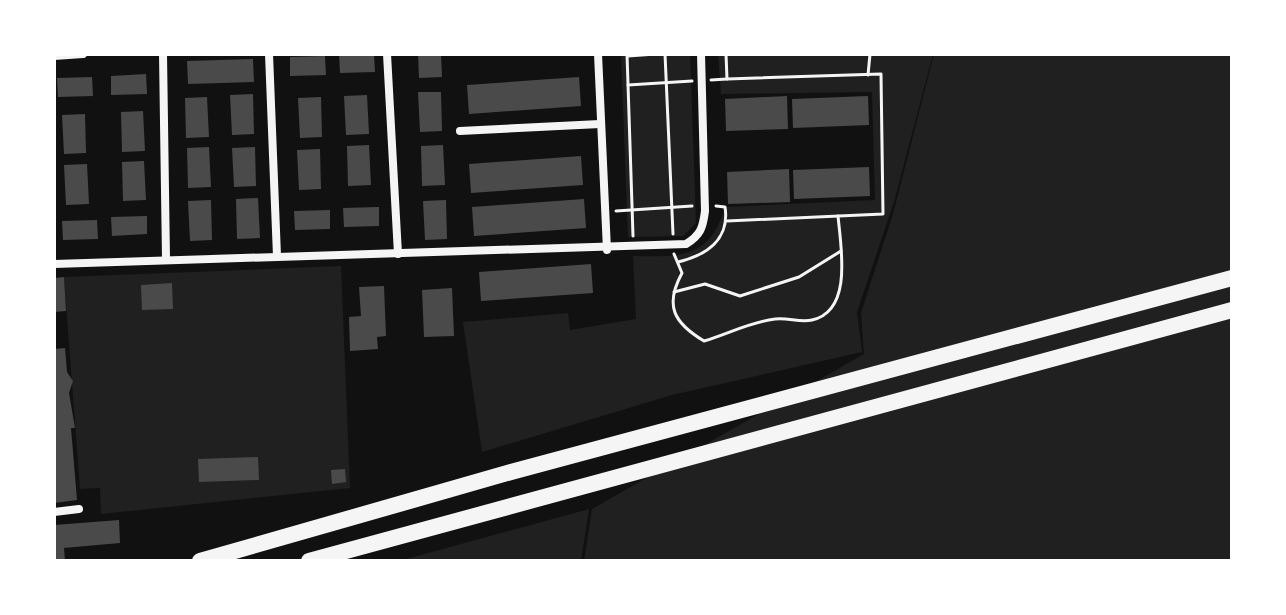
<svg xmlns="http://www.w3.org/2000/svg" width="1286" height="615" font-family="'Roboto Condensed',sans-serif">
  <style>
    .green { fill: #202020 }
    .building { fill: #4a4a4a }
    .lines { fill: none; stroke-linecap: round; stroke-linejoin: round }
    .path { stroke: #f5f5f5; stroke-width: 3 }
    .minor { stroke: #f5f5f5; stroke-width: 8 }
    .motorway { stroke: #f5f5f5; stroke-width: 16 }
  </style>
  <rect width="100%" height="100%" fill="#111"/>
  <!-- green -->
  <g class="green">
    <path d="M621 54H690L696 223 683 236 628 237Z"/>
    <path d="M718 54H933L894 202 857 312 862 352 672 395 482 452 463 322 568 313 570 330 636 319 633 256C680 257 710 259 725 207L875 200 872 92 721 94Z"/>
    <path d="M934 54H1232V561H584L592 509 864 354 861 313 893 214Z"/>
    <path d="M341 266 350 488 101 514 100 488 80 489 64 277Z"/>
    <path d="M589 509 581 561H399Z"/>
  </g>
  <!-- building -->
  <g class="building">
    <path d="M339 54H374L375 72 340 73Z"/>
    <path d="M418 54H441L442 77 419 78Z"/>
    <path d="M325 56 326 75 290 76V57Z"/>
    <path d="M253 59 254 82 188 84 187 61Z"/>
    <path d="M146 74 147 94 111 95V76Z"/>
    <path d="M92 77 93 96 58 97 57 78Z"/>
    <path d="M579 77 581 106 469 114 467 85Z"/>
    <path d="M418 92H441L442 131 420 132Z"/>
    <path d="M253 94 254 134 232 135 230 95Z"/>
    <path d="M367 95 369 134 346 135 344 96Z"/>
    <path d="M787 96 788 129 726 131 725 99Z"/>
    <path d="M868 96 869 125 793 128 792 99Z"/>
    <path d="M207 97 209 137 186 138 185 98Z"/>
    <path d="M321 97 322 137 300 138 298 98Z"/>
    <path d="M143 111 145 151 122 152 121 112Z"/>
    <path d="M85 114 86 153 64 154 62 115Z"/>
    <path d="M369 145 371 185 348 186 347 146Z"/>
    <path d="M443 145 445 185 422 186 421 146Z"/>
    <path d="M209 147 211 187 188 188 187 148Z"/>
    <path d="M255 147 256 186 234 187 232 148Z"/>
    <path d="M320 149 321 189 299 190 297 150Z"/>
    <path d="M581 156 583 185 471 193 469 164Z"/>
    <path d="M144 161 146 200 123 201 122 162Z"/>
    <path d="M87 164 89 204 66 205 64 165Z"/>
    <path d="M869 167 870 196 794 199 793 170Z"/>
    <path d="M789 169 790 202 728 204 727 172Z"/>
    <path d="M258 198 260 238 237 239 236 199Z"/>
    <path d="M584 199 586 228 474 236 472 207Z"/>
    <path d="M211 200 212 240 190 241 188 201Z"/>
    <path d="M446 200 447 239 425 240 423 201Z"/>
    <path d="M379 207V226L344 227 343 208Z"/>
    <path d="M330 210V229L295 230 294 211Z"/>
    <path d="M147 216V234L112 236 111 217Z"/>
    <path d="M97 220 98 239 63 240 62 221Z"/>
    <path d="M591 264 593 293 481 301 479 272Z"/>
    <path d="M64 277 66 311 54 312V278Z"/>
    <path d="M172 283 173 309 142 310 141 285Z"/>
    <path d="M384 286 386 336 377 337 378 349 350 351 349 317 361 316 359 287Z"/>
    <path d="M452 288 454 336 424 337 422 290Z"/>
    <path d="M65 348 67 372 73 381 69 393 75 428H71L77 500 54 503V349Z"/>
    <path d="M258 457 259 480 199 482 198 459Z"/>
    <path d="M345 469 346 482 332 484 331 470Z"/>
    <path d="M119 520 120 543 64 548 65 561H54V525Z"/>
  </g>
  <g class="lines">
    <!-- path -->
    <g class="path">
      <path d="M627 54 633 236"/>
      <path d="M665 54 673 234"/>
      <path d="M726 54 727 79 881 74 883 214 727 221"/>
      <path d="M628 56 656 54"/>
      <path d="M868 75 870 54"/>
      <path d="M711 80 727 79"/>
      <path d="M628 85 692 81"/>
      <path d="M616 211 692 206"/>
      <path d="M674 254 682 273C664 306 674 323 704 341 728 334 750 322 775 319 787 317 800 323 812 320 853 311 841 248 838 216"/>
      <path d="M678 262C707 255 730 239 725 207L716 206"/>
      <path d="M674 292 705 284 740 296 799 277 841 251"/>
    </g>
    <!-- minor -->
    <g class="minor">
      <path d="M163 54 166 259"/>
      <path d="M269 54 277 256"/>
      <path d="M387 54 398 254"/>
      <path d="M598 54 607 250"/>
      <path d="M54 56 83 54"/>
      <path d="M460 131 600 124"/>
      <path d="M54 264 686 244C701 235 703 227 705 211L701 54"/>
      <path d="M54 512 79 509"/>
    </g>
    <!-- motorway -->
    <g class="motorway">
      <path d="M200 561 511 472 1232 278"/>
      <path d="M309 561 1232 310"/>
    </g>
  </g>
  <!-- border -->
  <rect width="1286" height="615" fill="none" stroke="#ffffff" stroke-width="112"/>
</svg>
